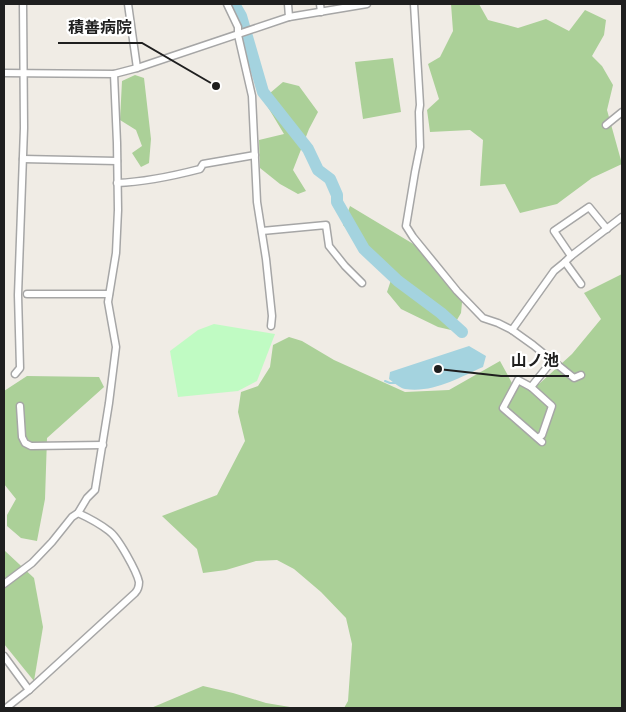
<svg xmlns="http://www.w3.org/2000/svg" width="626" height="712" font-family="'Noto Sans','Noto Sans JP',sans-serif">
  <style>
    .forest { fill: #abd098 }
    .park { fill: #c0fbc3 }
    .water { fill: #a4d3df }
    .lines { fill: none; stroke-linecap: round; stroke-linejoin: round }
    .stream { stroke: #a4d3df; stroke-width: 2 }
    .river { stroke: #a4d3df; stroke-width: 12 }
    .street-casing { stroke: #a6a6a6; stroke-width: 9 }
    .street { stroke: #fff; stroke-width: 6 }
    .leader { fill: none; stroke: #1f1f1f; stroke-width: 2 }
    .callout-dot { fill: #1f1f1f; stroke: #fff; stroke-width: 2 }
    .callout-label { font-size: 16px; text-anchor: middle; font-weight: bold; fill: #1f1f1f; stroke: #fff; stroke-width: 4.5; stroke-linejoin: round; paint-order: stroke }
  </style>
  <rect width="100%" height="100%" fill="#f0ece5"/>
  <!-- forest -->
  <g class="forest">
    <path d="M451 4H479L488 20 518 28 546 19 569 31 585 10 606 20 604 35 592 56 602 66 613 85 607 110 622 164 592 178 557 204 520 213 505 184 480 186 483 140 470 130 430 132 427 110 439 99 428 64 440 57 453 31Z"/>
    <path d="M393 58 401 112 363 119 355 62Z"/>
    <path d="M135 75 144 78 151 139 149 163 141 167 132 153 142 146 136 130 120 120 122 81Z"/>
    <path d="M283 82 299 86 318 112 309 129 293 170 306 191 298 194 280 184 260 168 259 140 284 134 263 99Z"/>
    <path d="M350 206 415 245 443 269 463 292 461 313 451 330 438 327 401 309 387 292 393 274 343 225Z"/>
    <path d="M622 274V708H344L348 701 352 644 346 618 321 592 294 569 277 560 256 561 226 570 203 573 197 549 162 516 217 495 245 441 238 412 241 392 258 386 270 367 273 345 289 337 302 341 334 360 405 392 449 390 500 361 512 383 539 384 572 354 601 319 584 293Z"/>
    <path d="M27 376 99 377 104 387 47 438 45 499 37 541 21 538 7 526V515L16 499 4 484V391Z"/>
    <path d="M4 550 34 578 43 627 34 681 4 644Z"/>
    <path d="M203 686 233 693 266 703 296 708H151Z"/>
  </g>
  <!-- park -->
  <path class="park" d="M214 324 275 334 257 381 238 391 178 397 170 351 198 330Z"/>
  <!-- water -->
  <path class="water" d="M469 346 486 356 483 367C458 378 434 393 405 389 400 388 393 382 389 379L390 372Z"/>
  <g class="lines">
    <!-- stream -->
    <path class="stream" d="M385 381 390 383H397"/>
    <!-- river -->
    <path class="river" d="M234 4 241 16 263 92 308 149 318 170 330 179 337 195V202L364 249 398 281 441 313 462 332"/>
    <defs>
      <g id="street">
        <path d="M128 4 137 68"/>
        <path d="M227 4 238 27V35L252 96 257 202 266 259 272 316 271 326"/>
        <path d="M288 4 289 17"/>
        <path d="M320 4 321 12"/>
        <path d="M414 4 420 105 419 112 420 147 415 172 406 226 413 237 457 291 483 318 498 323 512 330 533 345 574 378 581 375"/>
        <path d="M4 73 114 74 137 68 289 17 367 4"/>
        <path d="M606 125 622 112"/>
        <path d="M23 159 117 161"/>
        <path d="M117 183C145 182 173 176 200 169L203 164 255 155"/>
        <path d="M262 231 326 225 329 246 345 266 362 283"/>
        <path d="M571 256 554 231 589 207 607 229"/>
        <path d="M565 262 581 284"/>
        <path d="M27 294H109"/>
        <path d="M512 330 554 271 565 262 571 256 622 217"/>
        <path d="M15 374 20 368 18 295 24 128 23 4"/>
        <path d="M531 387 518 380 503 408 542 442"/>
        <path d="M20 406 22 437 25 443 31 446 103 445"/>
        <path d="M538 438 542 435 552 406 531 387 552 361"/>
        <path d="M4 584 32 563 52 542 72 517 78 513 87 498 95 490 109 403 116 347 108 302 116 253 118 210 117 143 114 74"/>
        <path d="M4 656 29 690"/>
        <path d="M6 708 29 690 135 593C138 590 139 587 139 582 137 572 118 537 109 531 100 524 89 518 78 513"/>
      </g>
    </defs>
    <!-- street casing -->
    <use href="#street" class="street-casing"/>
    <!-- street -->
    <use href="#street" class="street"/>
  </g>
  <!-- callouts -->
  <path class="leader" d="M216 86L142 43H58M438 369L501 376H569"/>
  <g class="callout-dot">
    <circle cx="216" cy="86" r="5"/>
    <circle cx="438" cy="369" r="5"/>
  </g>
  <g class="callout-label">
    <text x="100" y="33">積善病院</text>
    <text x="535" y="366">山ノ池</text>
  </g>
  <!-- border -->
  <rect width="626" height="712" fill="none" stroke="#1f1f1f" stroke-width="10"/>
</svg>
